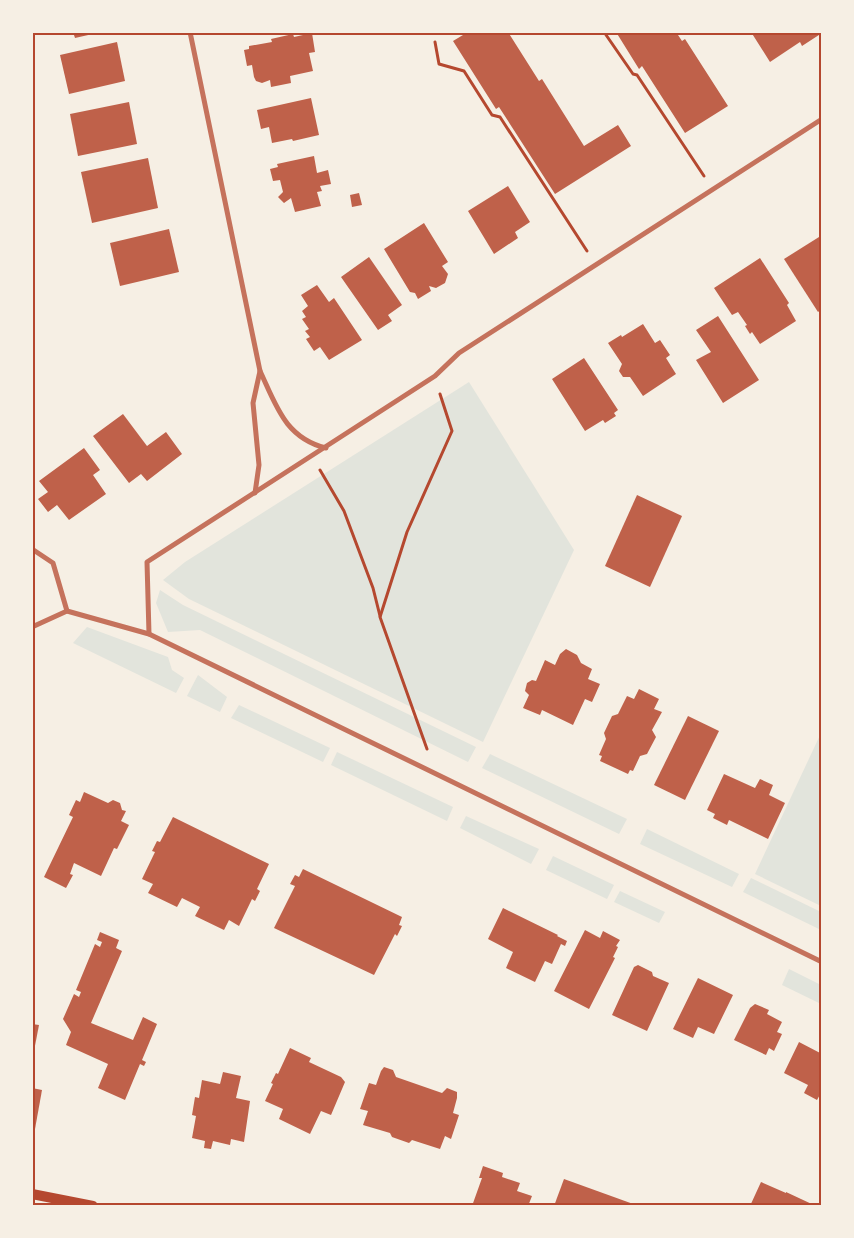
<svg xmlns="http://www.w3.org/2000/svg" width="854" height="1238" font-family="Georgia,serif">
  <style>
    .green { fill: #e2e4dc }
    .building { fill: #bf614a }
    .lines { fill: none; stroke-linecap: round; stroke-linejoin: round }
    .path { stroke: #b5482f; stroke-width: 3 }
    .minor { stroke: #c5725c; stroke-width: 5 }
    .secondary { stroke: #b5482f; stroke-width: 10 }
    .neatline { fill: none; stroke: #b5482f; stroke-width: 2 }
  </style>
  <rect width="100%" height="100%" fill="#f6efe4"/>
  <!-- green -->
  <g class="green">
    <path d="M469 382 574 550 483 742 189 599 163 580 185 562Z"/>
    <path d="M160 590 183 605 476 747 468 762 200 630 168 632 156 603Z"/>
    <path d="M87 627 168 657 172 670 184 678 176 693 73 643Z"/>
    <path d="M198 675 227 697 220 712 187 696Z"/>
    <path d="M239 705 330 748 323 762 231 718Z"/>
    <path d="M821 733 822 906H821L755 874Z"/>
    <path d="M337 752 453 807 447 821 331 765Z"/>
    <path d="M490 754 627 819 619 834 482 768Z"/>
    <path d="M466 816 539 849 531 864 460 828Z"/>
    <path d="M647 829 739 874 732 887 640 844Z"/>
    <path d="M553 856 614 885 607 899 546 870Z"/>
    <path d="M751 878 821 912V930L743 892Z"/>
    <path d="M620 891 665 912 659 923 614 902Z"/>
    <path d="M789 969 821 985V1004L782 985Z"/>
  </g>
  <!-- building -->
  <g class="building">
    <path d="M73 32H97V33L75 38Z"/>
    <path d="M468 32H508L539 81 542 79 584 146 618 125 631 146 555 194 499 107 496 109 453 41Z"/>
    <path d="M616 32H676L682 41 685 39 728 106 685 133 642 66 639 69Z"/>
    <path d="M751 32H822V33L802 46 800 42 770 62Z"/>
    <path d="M312 33 315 52 309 53 313 71 290 76 291 83 271 87 270 80 262 83 256 81 254 77 252 65 247 66 244 50 249 49V46L272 42 271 39 293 34 294 37Z"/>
    <path d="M117 42 125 81 69 94 60 55Z"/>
    <path d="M311 98 319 135 293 141 292 139 272 143 269 127 261 129 257 110Z"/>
    <path d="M129 102 137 144 78 156 70 114Z"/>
    <path d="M314 156 317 173 328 170 331 184 320 186 322 191 317 192 321 206 295 212 291 198 284 203 278 197 283 192 280 180 273 181 270 169 278 167 277 164Z"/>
    <path d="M148 158 158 208 92 223 81 172Z"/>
    <path d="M508 186 530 222 515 232 518 238 494 254 468 211Z"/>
    <path d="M359 193 362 205 352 207 350 195Z"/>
    <path d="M424 223 448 262 442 266 448 274 445 283 436 288 429 286 431 291 418 299 415 293 410 292 384 249Z"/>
    <path d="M169 229 179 272 120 286 110 243Z"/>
    <path d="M819 237 822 241V309L818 312 784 259Z"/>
    <path d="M369 257 402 305 388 315 392 321 378 330 341 277Z"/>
    <path d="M760 258 789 303 787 305 796 321 760 344 752 332 750 334 745 326 747 325 738 312 732 315 714 288Z"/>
    <path d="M317 285 329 302 334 298 362 340 329 360 320 347 314 351 306 339 310 337 305 331 309 329 302 319 306 317 302 311 308 306 301 295Z"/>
    <path d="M718 316 759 380 723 403 696 360 711 352 696 330Z"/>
    <path d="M643 324 655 343 660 340 670 355 666 358 676 374 643 396 630 377H623L619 371 622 364 608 343 621 335 622 337Z"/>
    <path d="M584 358 618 410 614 413 616 416 605 423 603 420 585 431 552 379Z"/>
    <path d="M123 414 147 446 166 432 182 454 147 481 141 474 129 483 93 436Z"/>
    <path d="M84 448 100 470 93 475 106 494 69 520 57 505 48 512 38 499 48 492 39 481Z"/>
    <path d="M637 495 682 516 650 587 605 566Z"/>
    <path d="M566 649 577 655 581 663 592 669 588 679 600 684 592 702 585 699 573 725 542 710 540 715 523 708 529 695 525 691 527 683 532 680 536 681 545 660 555 665 560 654Z"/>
    <path d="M639 689 659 699 654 709 662 712 652 730 656 737 647 754 640 756 633 771 630 770 628 774 600 761 602 756 599 755 606 739 604 733 612 716 618 714 627 696 634 699Z"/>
    <path d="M688 716 719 731 685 800 654 785Z"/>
    <path d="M724 774 755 788 760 779 773 785 769 795 785 803 768 839 729 820 727 825 713 818 715 814 707 810Z"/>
    <path d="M84 792 108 803 113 800 120 803 122 810 126 811 121 821 129 825 117 849 114 848 101 876 74 863 70 874 73 875 66 888 44 877 73 817 69 815 76 800 80 802Z"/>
    <path d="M173 817 269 864 257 889 260 891 255 901 252 899 239 926 229 920 224 930 195 916 200 907 182 898 177 907 148 893 153 884 142 879 155 852 152 851 157 841 160 842Z"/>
    <path d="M303 869 402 917 399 925 402 926 397 936 395 934 374 975 274 928 295 886 290 884 295 875 299 877Z"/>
    <path d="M503 908 558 935 557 936 567 941 565 946 561 944 552 964 545 961 535 982 506 968 513 952 488 939Z"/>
    <path d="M585 930 600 938 603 931 620 940 616 946 618 947 613 957 615 958 589 1009 554 991Z"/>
    <path d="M100 932 119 940 116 948 122 951 91 1023 133 1040 143 1017 157 1024 142 1060 146 1062 144 1066 140 1064 125 1100 98 1088 108 1064 66 1045 71 1032 63 1019 74 994 79 997 81 992 76 990 95 944 100 947 102 942 97 940Z"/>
    <path d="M638 965 652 972 653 976 669 983 647 1031 612 1015 634 967Z"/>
    <path d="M698 978 733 995 714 1034 698 1027 693 1038 673 1029Z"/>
    <path d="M755 1004 769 1010 767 1014 782 1022 777 1032 782 1034 774 1051 769 1048 766 1055 734 1040 750 1008Z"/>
    <path d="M32 1024 39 1025 33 1056H32Z"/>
    <path d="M799 1042 822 1054V1091L817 1100 804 1093 808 1085 784 1073Z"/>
    <path d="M290 1048 311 1058 309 1062 341 1077 345 1082 331 1115 321 1111 310 1134 279 1119 283 1109 265 1101 273 1084 271 1083 276 1073 278 1074Z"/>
    <path d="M384 1067 393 1070 396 1077 442 1093 447 1088 457 1092V1098L453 1113 459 1115 451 1139 445 1136 440 1149 412 1140 409 1143 392 1137 390 1133 363 1125 368 1111 360 1109 369 1083 376 1085 381 1071Z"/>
    <path d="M223 1072 241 1076 236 1098 250 1101 244 1142 231 1139 230 1145 213 1141 211 1149 204 1148 205 1141 192 1138 196 1116 192 1115 195 1097 199 1098 202 1080 220 1084Z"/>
    <path d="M32 1088 42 1090 35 1129 32 1128Z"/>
    <path d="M483 1166 503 1173 502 1177 520 1183 517 1191 532 1196 528 1206H472L482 1178H479Z"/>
    <path d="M564 1179 636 1205V1206H554Z"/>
    <path d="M761 1182 786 1193V1192L816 1206H750Z"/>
  </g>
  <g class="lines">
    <!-- path -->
    <g class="path">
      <path d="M604 32 633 74 637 75 704 176"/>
      <path d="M435 42 439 64 464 71 492 115 500 117 587 251"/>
      <path d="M320 470 344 511 373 588 380 616"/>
      <path d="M427 749 380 617 407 532 452 431 440 394"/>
    </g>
    <!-- minor -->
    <g class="minor">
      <path d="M190 32 260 371C276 405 285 438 326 448"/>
      <path d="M255 493 259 465 253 403 260 371"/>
      <path d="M32 549 53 563 67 611"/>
      <path d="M32 627 67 611 149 634 822 962"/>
      <path d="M149 634 147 562 435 376 459 353 822 119"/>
    </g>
    <!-- secondary -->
    <path class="secondary" d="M32 1194 93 1206"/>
  </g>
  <!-- border -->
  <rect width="854" height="1238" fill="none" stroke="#f6efe4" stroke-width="68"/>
  <rect x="34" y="34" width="786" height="1170" class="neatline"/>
</svg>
